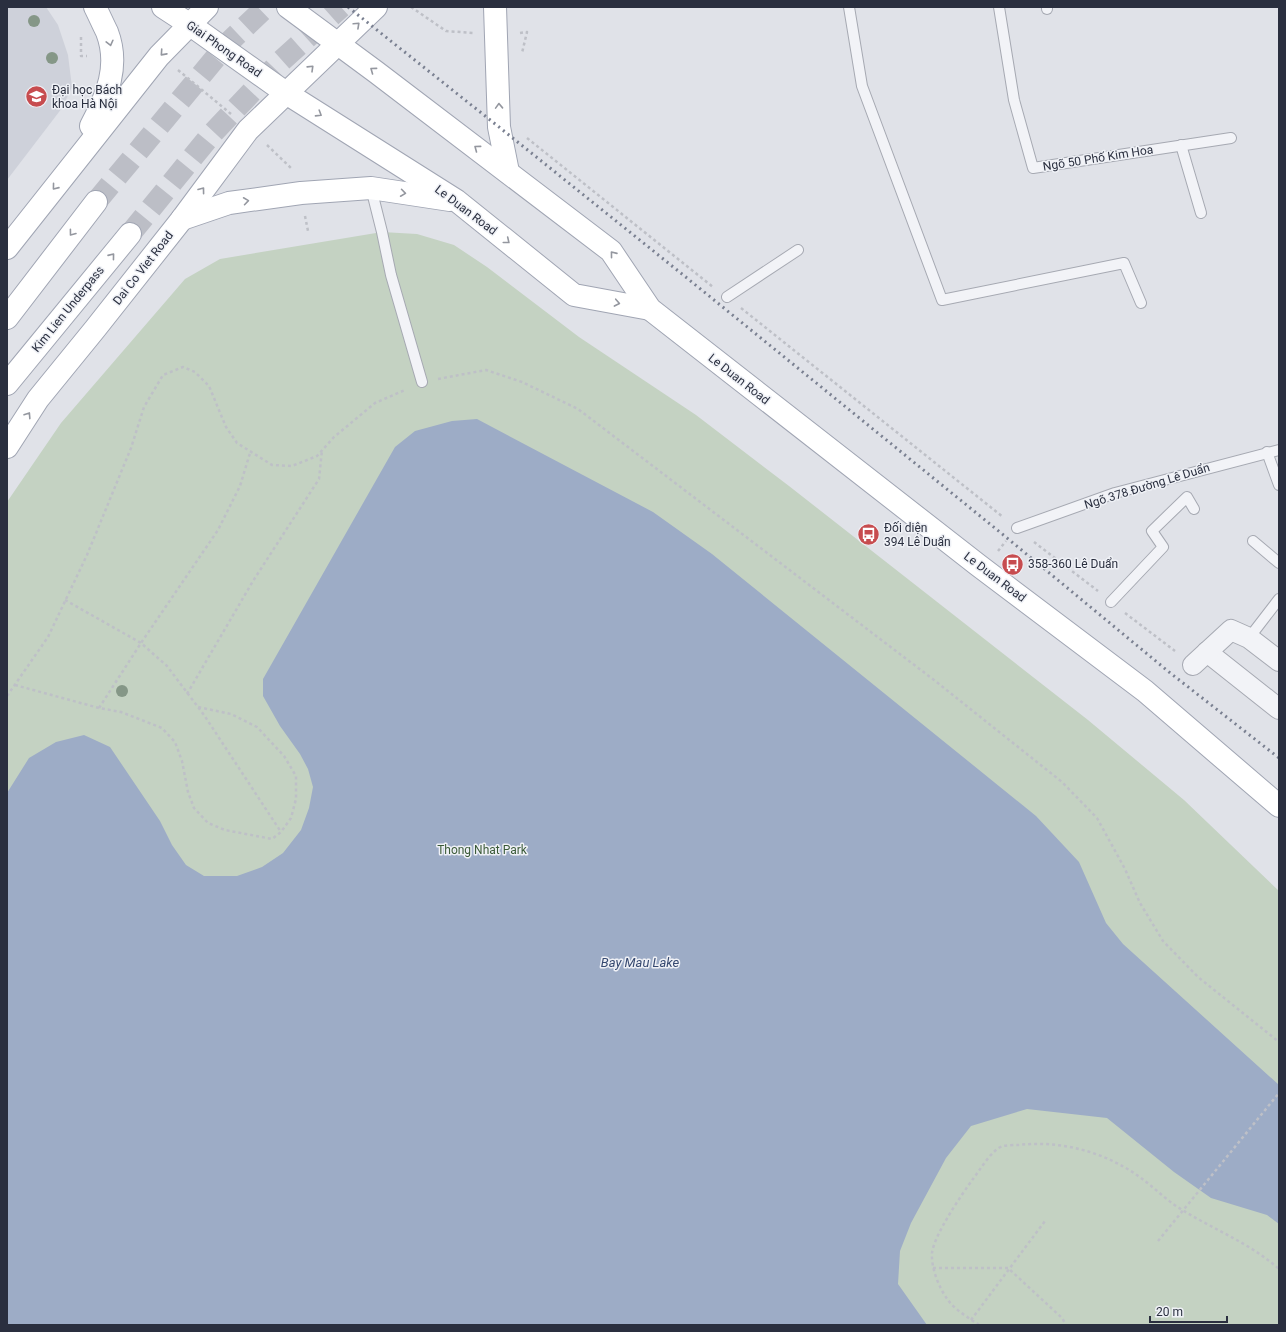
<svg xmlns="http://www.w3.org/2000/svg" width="1286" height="1332" font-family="Roboto,sans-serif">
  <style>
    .built { fill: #ced1da }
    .green { fill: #c4d2c2 }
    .water { fill: #9dacc6 }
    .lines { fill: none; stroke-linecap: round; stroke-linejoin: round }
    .primary-tunnel { stroke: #bcbec6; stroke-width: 22; stroke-dasharray: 22 11; stroke-linecap: butt }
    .service-casing { stroke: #a6a9b2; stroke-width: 12 }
    .minor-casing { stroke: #a6a9b2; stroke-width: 22 }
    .primary-casing { stroke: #a0a5b3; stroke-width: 24 }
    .path { stroke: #bec0c7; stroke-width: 2.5; stroke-dasharray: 3 3; stroke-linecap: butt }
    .service { stroke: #f2f3f7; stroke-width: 10 }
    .minor { stroke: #f2f3f7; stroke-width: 20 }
    .primary { stroke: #fff; stroke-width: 22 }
    .rail { stroke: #7a8091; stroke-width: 3; stroke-dasharray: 2 4; stroke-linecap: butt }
    .tree { fill: #859787 }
    .oneway { stroke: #94979f }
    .labels { text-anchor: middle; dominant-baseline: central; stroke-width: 3; stroke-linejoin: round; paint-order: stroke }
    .street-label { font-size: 12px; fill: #2a2f3f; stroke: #eff1f6 }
    .poi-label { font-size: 12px; fill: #2a2f3f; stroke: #eff1f6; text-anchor: start }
    .park-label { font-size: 12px; fill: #3a5a38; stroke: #eff1f6 }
    .water-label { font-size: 13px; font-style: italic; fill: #364970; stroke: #eff1f6 }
  </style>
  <rect width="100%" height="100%" fill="#e0e2e8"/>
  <!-- built -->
  <path class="built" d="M7 7H46L58 25 68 55 72 87 62 108 7 180Z"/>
  <!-- green -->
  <path class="green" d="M382 232 417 234 454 245 487 267 579 337 696 415 789 486 1088 720 1184 800 1279 891V1325H7V502L61 423 185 279 220 259Z"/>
  <!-- water -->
  <path class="water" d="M477 419 653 512 712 554 1036 816 1079 862 1106 923 1123 944 1279 1085V1224L1267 1215 1211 1198 1174 1172 1107 1118 1027 1109 971 1126 946 1158 911 1223 900 1251 898 1284 927 1325H7V793L29 758 56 742 84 735 110 747 160 821 172 845 186 865 204 876H237L262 867 283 853 301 830 309 808 313 787 308 769 300 754 280 726 263 696V679L395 447 415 431 452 421Z"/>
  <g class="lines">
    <!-- primary-tunnel -->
    <g class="primary-tunnel">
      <path d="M96 202 227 44 266 7"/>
      <path d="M130 234 210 136 280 62 341 7"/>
    </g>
    <defs>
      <g id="service">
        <path d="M849 7 862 86 942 300 1124 263 1141 303"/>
        <path d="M999 7 1014 100 1033 168 1231 138"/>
        <path d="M1047 7V9"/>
        <path d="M1181 145 1201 213"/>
        <path d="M371 188 382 232 391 275 422 382"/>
        <path d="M727 297 798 250"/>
        <path d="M1267 452 1279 485"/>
        <path d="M1017 528 1115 493 1279 450"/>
        <path d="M1253 541 1279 563"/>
        <path d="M1111 602 1163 547 1152 531 1187 497 1194 509"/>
        <path d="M1249 638 1279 599"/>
      </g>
      <g id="minor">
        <path d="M1207 652 1279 709"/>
        <path d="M1193 665 1231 630 1249 638 1279 661"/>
      </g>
      <g id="primary">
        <path d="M163 7 189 24 286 93 457 201 574 295 650 309"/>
        <path d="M288 7 376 72 611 251 650 309 978 565 1145 691 1279 806"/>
        <path d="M495 7 499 127 508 172"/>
        <path d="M91 126C107 96 120 66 107 32 103 24 99 15 95 7"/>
        <path d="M182 219 229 203 301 193 371 188 450 200"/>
        <path d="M7 248 159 56 207 7"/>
        <path d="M7 318 96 202"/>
        <path d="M7 384 130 234"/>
        <path d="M7 447 38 399 95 329 182 219 248 130 376 7"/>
      </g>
    </defs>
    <!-- service casing -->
    <use href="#service" class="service-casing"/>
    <!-- minor casing -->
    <use href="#minor" class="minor-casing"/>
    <!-- primary casing -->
    <use href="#primary" class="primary-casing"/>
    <!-- path -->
    <g class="path">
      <path d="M411 7 446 31 473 33"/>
      <path d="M520 33 527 32 522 53"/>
      <path d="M81 37V56H87"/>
      <path d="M178 70 231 114"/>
      <path d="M527 138 713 287"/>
      <path d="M267 145 292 169"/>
      <path d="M305 216 308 231"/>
      <path d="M741 308 1003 517"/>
      <path d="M438 379 486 370 522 382 578 409 934 680 1062 782 1097 818 1125 869 1140 903 1163 941 1198 977 1279 1042"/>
      <path d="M1034 542 1098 591"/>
      <path d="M998 551 1006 541"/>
      <path d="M65 600 141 643 167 666 204 715 281 832"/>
      <path d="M1125 613 1175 651"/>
      <path d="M15 685 99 708 121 712 162 728 175 742 182 761 188 792 194 808 208 823 225 830 272 839 281 832 291 818 296 799V776L284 756 257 727 231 714 198 707"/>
      <path d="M187 694 253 581 319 479 322 450"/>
      <path d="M7 696 48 637 87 555 131 448 144 407 163 375 183 367 195 372 209 386 226 427 237 443 272 465 292 466 317 456 334 437 375 403 405 390"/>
      <path d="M99 708 141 643 218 530 240 486 250 453"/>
      <path d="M1158 1241 1279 1093"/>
      <path d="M933 1268H1008L1062 1318 1066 1325"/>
      <path d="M971 1320 1045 1221"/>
      <path d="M979 1325C969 1318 955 1310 948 1300 939 1288 931 1268 932 1253 934 1235 962 1194 973 1179 980 1170 992 1149 1003 1146 1008 1145 1014 1145 1018 1145 1061 1140 1106 1152 1141 1178 1155 1188 1168 1202 1184 1211 1215 1230 1251 1244 1279 1269"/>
    </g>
    <!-- service -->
    <use href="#service" class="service"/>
    <!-- minor -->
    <use href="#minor" class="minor"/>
    <!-- primary -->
    <use href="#primary" class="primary"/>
    <!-- rail -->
    <path class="rail" d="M348 7 499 127 682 274 1001 533 1169 672 1279 758"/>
  </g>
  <!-- trees -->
  <g class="tree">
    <circle cx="34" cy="21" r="6"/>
    <circle cx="52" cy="58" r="6"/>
    <circle cx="122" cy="691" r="6"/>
  </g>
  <!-- one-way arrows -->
  <defs><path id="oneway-chevron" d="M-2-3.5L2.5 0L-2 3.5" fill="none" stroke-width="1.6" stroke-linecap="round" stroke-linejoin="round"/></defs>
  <g class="oneway">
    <use href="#oneway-chevron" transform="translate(357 25) rotate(-43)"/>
    <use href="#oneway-chevron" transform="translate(110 43) rotate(76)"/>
    <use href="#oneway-chevron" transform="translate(163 53) rotate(132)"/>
    <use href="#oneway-chevron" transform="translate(311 68) rotate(-44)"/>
    <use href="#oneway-chevron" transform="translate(373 70) rotate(-144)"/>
    <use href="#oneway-chevron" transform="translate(499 106) rotate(-92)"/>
    <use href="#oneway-chevron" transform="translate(319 114) rotate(32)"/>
    <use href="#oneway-chevron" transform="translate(477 148) rotate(-143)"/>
    <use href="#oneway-chevron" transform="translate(55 187) rotate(129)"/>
    <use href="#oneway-chevron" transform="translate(202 190) rotate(-53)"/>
    <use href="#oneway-chevron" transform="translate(403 193) rotate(8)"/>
    <use href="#oneway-chevron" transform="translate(246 201) rotate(-8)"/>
    <use href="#oneway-chevron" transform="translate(72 233) rotate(127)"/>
    <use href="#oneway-chevron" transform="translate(507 241) rotate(39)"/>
    <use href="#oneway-chevron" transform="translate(613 254) rotate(-129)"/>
    <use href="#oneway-chevron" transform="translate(112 256) rotate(-51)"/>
    <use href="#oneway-chevron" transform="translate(617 303) rotate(11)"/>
    <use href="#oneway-chevron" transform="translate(28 415) rotate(-57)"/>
  </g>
  <!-- icons -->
  <defs>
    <symbol id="university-disc" viewBox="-11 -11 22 22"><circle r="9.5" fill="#c74c4f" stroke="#eff1f6"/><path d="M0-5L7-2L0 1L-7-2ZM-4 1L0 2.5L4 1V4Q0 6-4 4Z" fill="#fff"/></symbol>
    <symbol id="bus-disc" viewBox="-11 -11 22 22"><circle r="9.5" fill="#c74c4f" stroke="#eff1f6"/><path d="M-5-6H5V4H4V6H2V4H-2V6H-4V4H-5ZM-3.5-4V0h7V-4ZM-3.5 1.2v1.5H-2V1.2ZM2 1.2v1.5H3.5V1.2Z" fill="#fff"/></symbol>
  </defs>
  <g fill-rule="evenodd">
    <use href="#university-disc" x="24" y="84" width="25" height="25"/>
    <use href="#bus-disc" x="856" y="522" width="25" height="25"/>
    <use href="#bus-disc" x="1000" y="552" width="25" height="25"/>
  </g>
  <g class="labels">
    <!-- street labels -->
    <g class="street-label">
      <text transform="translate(224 49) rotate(35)">Giai Phong Road</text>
      <text transform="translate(1098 158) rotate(-9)">Ngõ 50 Phố Kim Hoa</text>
      <text transform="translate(466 210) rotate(37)">Le Duan Road</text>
      <text transform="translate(143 268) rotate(-52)">Dai Co Viet Road</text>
      <text transform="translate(68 309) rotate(-51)">Kim Lien Underpass</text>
      <text transform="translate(739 379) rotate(38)">Le Duan Road</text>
      <text transform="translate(1147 486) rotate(-17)">Ngõ 378 Đường Lê Duẩn</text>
      <text transform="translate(995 577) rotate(37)">Le Duan Road</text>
    </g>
    <!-- poi labels -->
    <g class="poi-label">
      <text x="52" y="90">Đại học Bách<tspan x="52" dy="14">khoa Hà Nội</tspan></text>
      <text x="884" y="528">Đối diện<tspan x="884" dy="14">394 Lê Duẩn</tspan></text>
      <text x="1028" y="564">358-360 Lê Duẩn</text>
    </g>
    <!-- park labels -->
    <g class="park-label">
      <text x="482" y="850">Thong Nhat Park</text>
    </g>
    <!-- water labels -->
    <g class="water-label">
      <text x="640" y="962">Bay Mau Lake</text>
    </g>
  </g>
  <!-- border -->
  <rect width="1286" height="1332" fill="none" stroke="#2a2f3f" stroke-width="16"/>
  <!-- scale -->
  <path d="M1150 1316v6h77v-6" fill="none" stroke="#2a2f3f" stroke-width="2"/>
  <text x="1156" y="1316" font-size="12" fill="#2a2f3f" stroke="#eff1f6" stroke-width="3" paint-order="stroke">20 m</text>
</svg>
